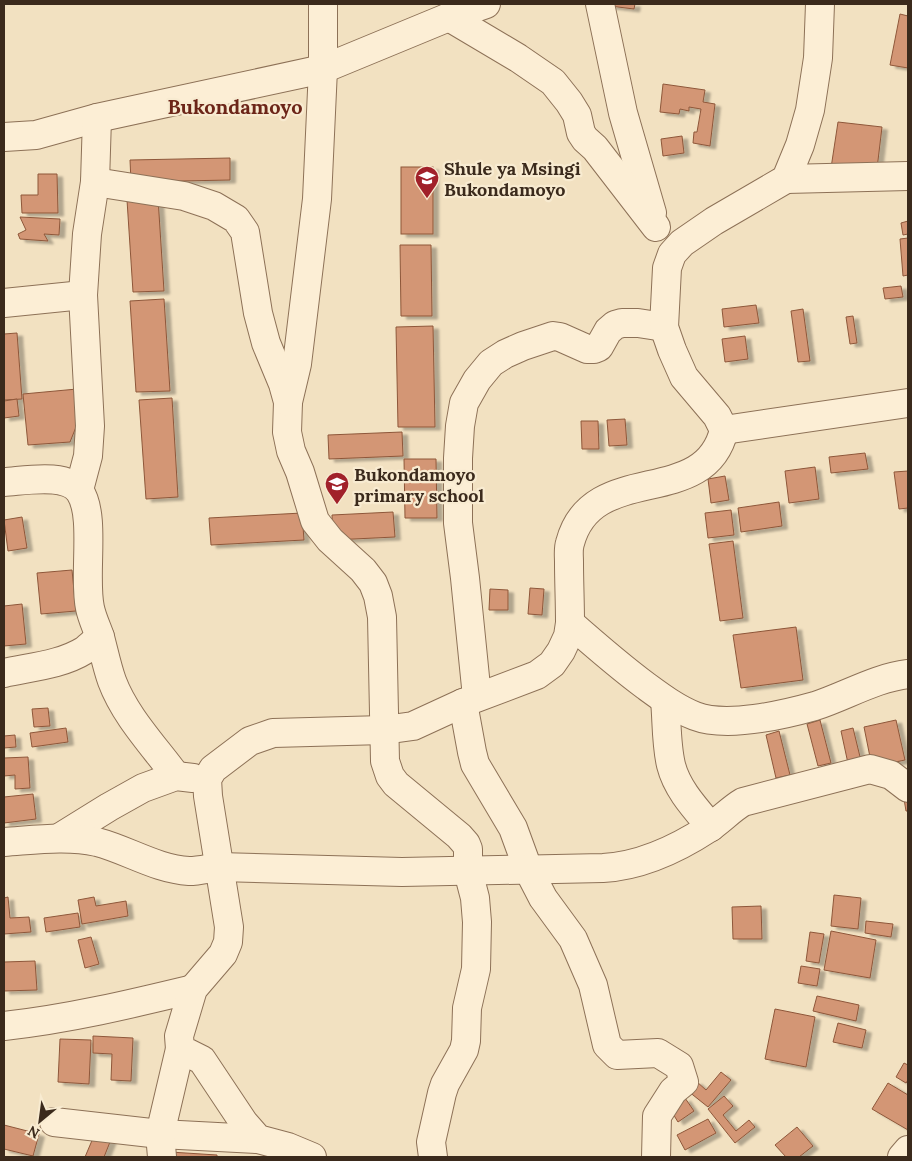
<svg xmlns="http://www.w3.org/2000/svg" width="912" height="1161" font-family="Lora,serif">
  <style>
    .building { fill: #d39674; stroke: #8e573a; filter: url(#shadow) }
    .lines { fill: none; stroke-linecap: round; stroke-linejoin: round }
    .minor-casing { stroke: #8d7157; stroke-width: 30 }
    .minor { stroke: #fceed5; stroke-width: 28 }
    .labels { text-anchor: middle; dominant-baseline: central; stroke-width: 4.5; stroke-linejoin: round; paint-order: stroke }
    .poi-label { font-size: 18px; font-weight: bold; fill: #3b2a1c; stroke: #f8ebd1; text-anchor: start }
    .quarter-label { font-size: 20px; font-weight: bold; fill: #6c2518; stroke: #f8ebd1 }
  </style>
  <defs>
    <filter id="shadow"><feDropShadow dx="5.5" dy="3" stdDeviation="1" flood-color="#0004"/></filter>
  </defs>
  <rect width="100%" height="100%" fill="#f2e1c1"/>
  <!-- building -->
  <g class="building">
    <path d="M610 4H635L634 9 610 6Z"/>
    <path d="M900 14 908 16V68L890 65Z"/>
    <path d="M663 84 705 90 703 102 715 104 710 146 693 143 694 132H697L701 109 689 107V111L680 109 679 114 660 112Z"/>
    <path d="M838 122 882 127 876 177 831 168Z"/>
    <path d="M682 136 684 153 663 156 661 139Z"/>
    <path d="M230 158V180L131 182 130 160Z"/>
    <rect x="401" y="167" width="32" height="67"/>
    <path d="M38 174H57L58 213H22L21 195H38Z"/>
    <path d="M158 198 164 291 133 292 127 200Z"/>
    <path d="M20 217 60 219 59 235 44 234 48 241 20 239 18 234 26 230Z"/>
    <path d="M908 221V234L903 235 901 223Z"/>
    <path d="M908 238V275L903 276 900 239Z"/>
    <path d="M400 245H431L432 316H401Z"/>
    <path d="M901 286 903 297 885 299 883 288Z"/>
    <path d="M164 299 170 391 136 392 130 301Z"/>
    <path d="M756 305 759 323 724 327 722 309Z"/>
    <path d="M803 309 810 361 798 362 791 311Z"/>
    <path d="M853 316 857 343 850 344 846 317Z"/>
    <path d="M433 326 435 427H398L396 327Z"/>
    <path d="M17 333 22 399 4 400V334Z"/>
    <path d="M745 336 748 359 725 362 722 339Z"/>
    <path d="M77 389 80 417 70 442 28 445 23 394Z"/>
    <path d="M172 398 178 497 146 499 139 400Z"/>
    <path d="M17 399 19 416 4 418V401Z"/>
    <path d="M625 419 627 445 609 446 607 420Z"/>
    <path d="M581 421H598L599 449H582Z"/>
    <path d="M402 432 403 456 329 459 328 435Z"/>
    <path d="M865 453 868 469 831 473 829 457Z"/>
    <path d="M404 459H436L437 518H405Z"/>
    <path d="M815 467 819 499 789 503 785 471Z"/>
    <path d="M908 471V508L899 509 894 472Z"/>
    <path d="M725 476 729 500 711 503 708 479Z"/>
    <path d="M779 502 782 526 741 532 738 508Z"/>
    <path d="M731 510 734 535 708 538 705 513Z"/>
    <path d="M393 512 395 537 333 540 332 515Z"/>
    <path d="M302 513 304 540 211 545 209 518Z"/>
    <path d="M22 517 27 548 8 551 4 520Z"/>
    <path d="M733 541 743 618 720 621 709 544Z"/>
    <path d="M72 570 76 611 41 614 37 573Z"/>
    <path d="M530 588 544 589 542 615 528 614Z"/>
    <path d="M490 589 508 590V610H489Z"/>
    <path d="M22 604 26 644 4 646V606Z"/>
    <path d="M796 627 803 680 741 688 733 635Z"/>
    <path d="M48 708 50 726 34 727 32 709Z"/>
    <path d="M820 720 831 763 818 766 807 724Z"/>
    <path d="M896 720 905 760 872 767 864 727Z"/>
    <path d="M66 728 68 742 32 747 30 733Z"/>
    <path d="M853 728 862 765 849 768 841 731Z"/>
    <path d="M779 731 790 775 776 778 766 735Z"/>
    <path d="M15 735 16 747 4 748V736Z"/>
    <path d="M28 757 30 788 15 789V775L4 776V758Z"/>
    <path d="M33 794 36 819 4 823V797Z"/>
    <path d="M904 799H908V811H906Z"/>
    <path d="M834 895 861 898 858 929 831 926Z"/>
    <path d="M8 897 10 918 29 917 31 932 4 934V898Z"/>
    <path d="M94 897 96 906 126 901 128 916 82 924 78 900Z"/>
    <path d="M761 906 762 939H733L732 907Z"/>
    <path d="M78 913 80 927 46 932 44 918Z"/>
    <path d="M866 921 893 924 891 937 865 933Z"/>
    <path d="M831 931 876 940 870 978 824 970Z"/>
    <path d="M810 932 824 934 819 963 806 961Z"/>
    <path d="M91 937 99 964 85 968 78 940Z"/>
    <path d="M35 961 37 990 4 991V962Z"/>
    <path d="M801 966 820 969 817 986 798 983Z"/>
    <path d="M817 996 859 1005 856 1021 813 1011Z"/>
    <path d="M775 1009 815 1017 806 1067 765 1059Z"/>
    <path d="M838 1023 866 1030 862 1048 833 1042Z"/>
    <path d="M93 1036 133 1038 131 1081 111 1080 112 1054 93 1053Z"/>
    <path d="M60 1039 91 1040 89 1084 58 1082Z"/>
    <path d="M904 1063 908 1065V1080L906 1083 896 1077Z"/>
    <path d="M721 1072 731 1080 708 1107 688 1091 696 1081 706 1090Z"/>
    <path d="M888 1083 908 1095V1130L872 1109Z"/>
    <path d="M724 1096 733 1106 723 1115 736 1131 749 1120 755 1127 735 1143 708 1109Z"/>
    <path d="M685 1098 694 1111 678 1122 670 1109Z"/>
    <path d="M708 1119 716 1133 685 1150 677 1135Z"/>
    <path d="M4 1125 39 1134 33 1156 4 1149Z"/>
    <path d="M797 1127 813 1146 799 1157H786L775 1145Z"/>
    <path d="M96 1131 112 1137 104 1157H85Z"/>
    <path d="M170 1152 217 1155V1157H169Z"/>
  </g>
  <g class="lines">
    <defs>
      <g id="minor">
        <path d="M600 4 623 113 652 213"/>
        <path d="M449 17 518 58 553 82 569 102 577 115 581 133 585 139 595 148 656 227"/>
        <path d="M4 137 36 135 97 118 323 69 449 17 486 4"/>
        <path d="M786 179 908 176"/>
        <path d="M95 182 184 196 214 206 236 219 245 232 258 313 266 343 283 384 288 402 287 432 291 451 300 472 315 521 330 540 363 570 373 583 378 596 382 617 385 761 390 776 396 784 459 836 466 844 468 849V871L475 898 477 922 476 969 467 1008 466 1041 464 1050 445 1084 442 1093 431 1142 433 1157"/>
        <path d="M4 303 83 295"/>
        <path d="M288 402 297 364 317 199 323 69V4"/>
        <path d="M724 430 908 403"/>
        <path d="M4 482C24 481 67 472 80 492 96 516 83 577 90 608 92 618 97 628 100 637 104 652 107 667 112 681 125 716 154 746 176 776"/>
        <path d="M79 490 88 456 90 426 83 295 87 234 95 182 97 118"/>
        <path d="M570 623C595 645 619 666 646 686 661 697 677 709 695 716 726 728 783 715 815 706 846 696 875 678 908 674"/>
        <path d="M4 673C31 667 61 665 85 650 90 646 95 641 100 637"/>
        <path d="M477 697 465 578 458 523V458L460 426 464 403 477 380 491 363 505 354 523 346 553 336 560 337 587 349H594L599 347 608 331 615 325 622 323H638L664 327"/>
        <path d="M665 700C667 721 666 744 671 765 677 789 695 808 711 827"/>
        <path d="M463 703 472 752 475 764 513 828 528 869 543 898 573 939 593 985 607 1045 617 1055 658 1053 679 1066 684 1082 673 1091 657 1116 656 1157"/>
        <path d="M59 838 109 807 143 788 176 776 193 778"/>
        <path d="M4 842C34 840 67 835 97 842 128 850 156 869 189 871 199 871 210 868 219 867L402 872 603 868C641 866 677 849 709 828 721 820 731 809 743 802L870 769 891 775 908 788"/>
        <path d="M4 1026C68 1019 131 1004 193 989"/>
        <path d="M54 1122 160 1134 258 1139"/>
        <path d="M162 1157 160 1134 180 1049"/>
        <path d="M312 1157 288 1147 258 1139 244 1123 202 1060 180 1049 179 1036 193 989 223 954 228 942 229 927 208 796 207 779 213 769 250 741 273 733 384 730 413 726 463 703 537 675 552 664 561 651 568 636 570 623C570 602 569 582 569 562 569 556 568 549 570 543 592 459 705 511 724 430L717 416 684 377 672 350 664 327 667 268 672 254 682 243 714 221 786 179 800 145 810 110 818 58 820 4"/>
        <path d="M902 1157 908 1150"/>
      </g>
    </defs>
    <!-- minor casing -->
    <use href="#minor" class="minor-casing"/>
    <!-- minor -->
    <use href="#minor" class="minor"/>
  </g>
  <!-- icons -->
  <defs>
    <symbol id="school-pin" viewBox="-11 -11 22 30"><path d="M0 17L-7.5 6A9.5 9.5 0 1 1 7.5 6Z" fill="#a1212a" stroke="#f8ebd1"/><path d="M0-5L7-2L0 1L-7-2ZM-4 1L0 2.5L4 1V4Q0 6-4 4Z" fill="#fff"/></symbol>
  </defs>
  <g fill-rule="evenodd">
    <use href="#school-pin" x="413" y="164" width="28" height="38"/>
    <use href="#school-pin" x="323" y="470" width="28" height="38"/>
  </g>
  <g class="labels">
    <!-- poi labels -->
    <g class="poi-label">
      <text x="444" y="168">Shule ya Msingi<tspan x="444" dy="21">Bukondamoyo</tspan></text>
      <text x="354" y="474">Bukondamoyo<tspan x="354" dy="21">primary school</tspan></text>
    </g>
    <!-- quarter labels -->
    <g class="quarter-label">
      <text x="235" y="106">Bukondamoyo</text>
    </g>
  </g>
  <!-- border -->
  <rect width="912" height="1161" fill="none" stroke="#3b2a1c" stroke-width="10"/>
  <!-- north arrow -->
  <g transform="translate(40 1121) rotate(209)" stroke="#f8ebd1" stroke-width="4" paint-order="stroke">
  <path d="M0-4L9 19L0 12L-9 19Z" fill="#3b2a1c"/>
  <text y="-8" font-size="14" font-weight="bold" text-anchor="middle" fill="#3b2a1c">N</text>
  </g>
</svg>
